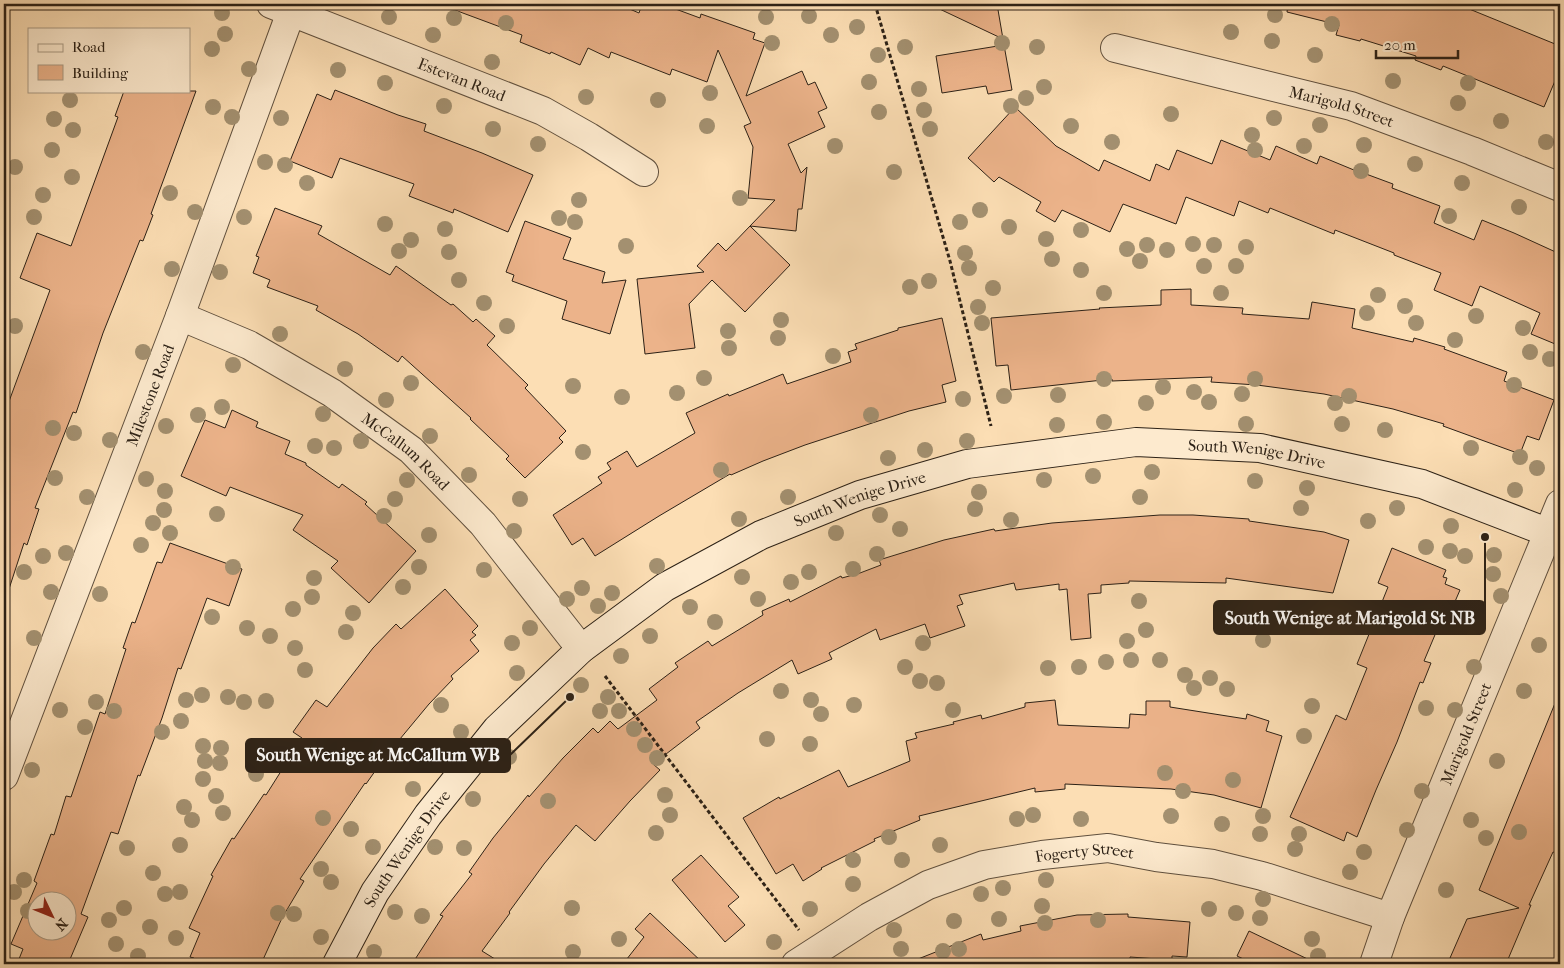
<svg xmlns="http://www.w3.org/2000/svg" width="1564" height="968" font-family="'IM FELL French Canon',serif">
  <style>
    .building { fill: #ecb38a; stroke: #2c2116; fill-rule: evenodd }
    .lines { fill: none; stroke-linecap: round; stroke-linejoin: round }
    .street-casing { stroke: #60503e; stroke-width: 30 }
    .secondary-casing { stroke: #2c2116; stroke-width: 30 }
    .path { stroke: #2c2116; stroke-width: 3; stroke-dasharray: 4 2.5; stroke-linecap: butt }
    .street { stroke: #fdeace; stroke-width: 28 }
    .secondary { stroke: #fdeace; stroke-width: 28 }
    .tree { fill: #a39070 }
    .labels { text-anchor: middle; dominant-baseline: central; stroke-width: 4; stroke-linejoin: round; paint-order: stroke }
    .street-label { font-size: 16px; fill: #2c2116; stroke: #fdeace }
    .leader { fill: none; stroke: #2c2116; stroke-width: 2 }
    .callout-dot { fill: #2c2116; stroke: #fdeace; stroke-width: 2 }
    .callout { fill: #2c2116; stroke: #2c2116; stroke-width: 2 }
    .callout-label { font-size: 18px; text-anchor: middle; font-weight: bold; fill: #fff }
  </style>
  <rect width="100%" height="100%" fill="#fcdeb4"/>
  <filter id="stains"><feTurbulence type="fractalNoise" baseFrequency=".004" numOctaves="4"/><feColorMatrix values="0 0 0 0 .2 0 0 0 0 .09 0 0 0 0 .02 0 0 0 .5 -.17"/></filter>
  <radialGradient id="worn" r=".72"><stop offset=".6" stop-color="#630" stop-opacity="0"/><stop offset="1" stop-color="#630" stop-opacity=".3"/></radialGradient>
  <!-- building -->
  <g class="building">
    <path d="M445 4H618L639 13 642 4H662L700 18 701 14 755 33 753 39 765 43 746 96 802 71 808 85 815 82 827 108 818 112 825 127 788 144 801 173 807 167 802 209H798L796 231 750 226 790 265 745 312 712 280 689 304 695 348 645 354 637 279 704 272 697 266 718 243 726 251 775 200 748 198 753 147 744 126 751 123 718 50 707 82 672 69 670 75 611 52 609 58 588 48 580 65 551 52 550 54 520 42 522 35 444 6Z"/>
    <path d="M929 4H997L1003 39Z"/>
    <path d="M1288 4H1457L1560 46V69L1544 107 1443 66 1441 70 1415 60 1416 56 1361 39 1360 41 1336 35 1339 25 1287 12Z"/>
    <path d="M1004 45 1012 90 988 94 986 86 942 93 936 56Z"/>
    <path d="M335 90 398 115 426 124 424 131 482 153 533 175 508 232 454 209 453 213 409 196 414 184 340 158 332 178 290 161 317 94 331 100Z"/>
    <path d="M124 91H196L151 214 153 215 143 241 140 240 103 333 76 413 73 412 35 508 39 509 27 545 24 543 8 592 4 591V415L50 290 20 278 37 233 71 246 118 117 115 116Z"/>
    <path d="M1015 107 1056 146 1099 171 1104 160 1150 181 1156 164 1169 170 1177 150 1212 164 1221 140 1270 160 1276 146 1317 164 1320 156 1366 175V174L1393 184 1392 188 1440 206 1434 223 1474 240 1482 220 1514 233 1560 254V346L1531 334 1540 313 1480 286 1472 306 1434 290 1441 273 1394 255V253L1335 230 1334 234 1270 208 1268 213 1239 201 1234 216 1186 197 1176 224 1123 204 1110 232 1062 210 1055 222 1036 211 1041 202 999 177 994 182 968 158Z"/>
    <path d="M275 208 322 226 318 234 390 275 396 266 451 305 453 304 473 322 476 319 495 336 487 345 528 385 525 388 566 431 559 438 563 442 525 478 506 459 509 456 470 419 471 418 402 356 398 362 358 334 316 310 318 306 267 287 270 280 253 273 259 257 256 256Z"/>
    <path d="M525 221 571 238 563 259 605 272 602 283 626 280 610 334 562 319 567 301 512 281 514 275 506 272Z"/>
    <path d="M1191 289V305L1243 308 1242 314 1309 319 1312 302 1355 309 1352 328 1413 342 1414 338 1445 347 1444 349 1507 372 1504 381 1554 400 1539 440 1527 436 1520 454 1443 426 1444 424 1393 409 1324 394 1257 385 1211 382 1212 377 1112 381V379L1011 390 1008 365 996 366 991 318 1100 309 1099 308 1161 305V290Z"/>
    <path d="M942 318 956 381 942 385 946 402 909 411 805 445 763 461 731 475 730 474 659 516 595 556 583 538 572 545 553 515 602 483 598 477 611 469 607 463 627 451 637 467 695 433 686 413 728 394 729 396 783 374 787 384 851 362 848 352 857 349 855 344 898 330V328Z"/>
    <path d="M232 410 258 422 256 427 290 441 285 454 306 463V465L339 488 342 484 367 502 365 504 416 551 369 603 331 568 338 561 293 530 303 515 230 487 226 496 181 476 205 420 225 428Z"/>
    <path d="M1160 515H1193L1249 519V521L1324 532 1349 540 1333 593 1226 578V583L1129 581V583L1101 585V593L1088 594 1091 638 1071 640 1067 589 1059 590V584L1016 590 1014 583 959 595 963 604 957 606 965 626 930 638 925 624 880 640 876 629 829 653 832 659 798 674 792 660 738 693 696 722 700 728 653 764 660 770 630 801 595 841 576 825 544 864 509 912 510 913 482 951 503 964H412L443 916 440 915 472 874 469 872 493 838 528 795 529 797 563 758 593 728 598 733 610 721 618 729 657 700 649 689 678 667 675 663 708 641 712 646 763 615 762 611 789 599 790 602 841 576 842 578 860 573 881 565 879 560 944 540 994 529 995 531 1052 523Z"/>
    <path d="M170 543 242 569 229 606 207 598 181 669 178 668 162 718 140 776 138 775 118 834 111 832 81 914 88 917 68 964H17L23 949 11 944 37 883 34 881 51 834 54 835 66 796 71 797 100 712 105 714 126 649 123 648 132 622 135 623 157 562 162 563ZM38 900H68V930H38Z"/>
    <path d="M1392 548 1446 570 1443 577 1447 578 1445 584 1460 590 1450 613 1445 611 1424 661 1431 663 1423 683 1420 682 1397 742 1376 790 1357 837 1347 832 1344 841 1290 817 1336 715 1346 720 1367 668 1357 664 1388 587 1378 583Z"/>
    <path d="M445 589 478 626 472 632 476 635 470 640 479 651 451 676 453 679 429 704 385 757 366 784 365 783 300 879 304 881 282 918 261 964H192L194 958 190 957 200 933 189 928 213 876 211 875 232 838 234 839 264 794 266 795 302 738 293 732 316 700 327 707 373 648 396 624 401 629Z"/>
    <path d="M1560 691V854L1553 852 1529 905H1531L1506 964H1465L1450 958 1467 919 1519 908 1479 890Z"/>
    <path d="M1055 700 1058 725 1129 728 1130 714 1146 715V701H1170V707L1246 719 1247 714 1269 721 1266 731 1282 736 1261 808 1214 795 1171 789 1065 784V789L1035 792V788L919 816 920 820 874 839 875 841 821 868 822 869 803 881 793 864 776 874 743 818 779 797 780 799 839 770 848 787 910 761 906 741 917 738 915 733 954 724 953 722 981 715 982 719 1025 707V703Z"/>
    <path d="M701 855 739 897 728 906 745 925 725 942 672 880Z"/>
    <path d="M650 913 704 964H623L644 937 635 929Z"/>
    <path d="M1128 914V917L1190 922 1187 957 1172 956V960L1130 957V964H908V963L981 934 983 940 1021 931 1020 926 1077 915Z"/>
    <path d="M1249 931 1318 964H1254L1237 956Z"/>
  </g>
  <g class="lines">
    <defs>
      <g id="street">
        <path id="s1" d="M271 4 543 111 589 137 644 172"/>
        <path id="s2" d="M1115 48 1351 106 1472 151 1560 187"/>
        <path id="s3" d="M180 316 249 345 332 393 411 450 483 524 581 649"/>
        <path id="s4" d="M4 776 180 316 291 12"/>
        <path id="s5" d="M796 964 869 917 928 885 984 865 1042 855 1108 848 1156 857 1213 864 1262 876 1390 917"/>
        <path id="s6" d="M1374 964 1390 917 1560 504"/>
      </g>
      <g id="secondary">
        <path id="s7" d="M337 964 375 892 428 815 497 729 581 649 665 587 761 535 860 495 967 464 1136 442 1260 448 1422 484 1560 537"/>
      </g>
    </defs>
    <!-- street casing -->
    <use href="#street" class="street-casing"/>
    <!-- secondary casing -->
    <use href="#secondary" class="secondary-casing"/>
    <!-- path -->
    <g class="path">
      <path d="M875 4 950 261 991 426"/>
      <path d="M605 676 799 930"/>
    </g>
    <!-- street -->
    <use href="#street" class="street"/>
    <!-- secondary -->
    <use href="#secondary" class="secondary"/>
  </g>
  <!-- trees -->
  <g class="tree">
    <circle cx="222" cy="13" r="8"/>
    <circle cx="1275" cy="15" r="8"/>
    <circle cx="809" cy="16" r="8"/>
    <circle cx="389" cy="17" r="8"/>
    <circle cx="766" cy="17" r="8"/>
    <circle cx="454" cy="18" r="8"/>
    <circle cx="506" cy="23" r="8"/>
    <circle cx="1332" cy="24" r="8"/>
    <circle cx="857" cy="27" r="8"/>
    <circle cx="1231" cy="32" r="8"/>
    <circle cx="225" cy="34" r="8"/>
    <circle cx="433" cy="35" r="8"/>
    <circle cx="831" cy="35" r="8"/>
    <circle cx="1272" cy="41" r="8"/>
    <circle cx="772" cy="43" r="8"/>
    <circle cx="1002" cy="43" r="8"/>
    <circle cx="905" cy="47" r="8"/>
    <circle cx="1037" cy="47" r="8"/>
    <circle cx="212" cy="49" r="8"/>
    <circle cx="878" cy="55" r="8"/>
    <circle cx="1315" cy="55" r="8"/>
    <circle cx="492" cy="62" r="8"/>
    <circle cx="249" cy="69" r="8"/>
    <circle cx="338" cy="70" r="8"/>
    <circle cx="1393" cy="81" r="8"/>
    <circle cx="869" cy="82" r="8"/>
    <circle cx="385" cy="83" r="8"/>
    <circle cx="1468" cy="83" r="8"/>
    <circle cx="1044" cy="87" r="8"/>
    <circle cx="919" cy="89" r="8"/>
    <circle cx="710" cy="93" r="8"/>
    <circle cx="586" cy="97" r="8"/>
    <circle cx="1026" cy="98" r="8"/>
    <circle cx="70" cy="100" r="8"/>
    <circle cx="658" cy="100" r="8"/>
    <circle cx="1458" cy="103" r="8"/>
    <circle cx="444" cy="106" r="8"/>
    <circle cx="1011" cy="106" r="8"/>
    <circle cx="213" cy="107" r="8"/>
    <circle cx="924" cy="110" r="8"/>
    <circle cx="879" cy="112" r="8"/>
    <circle cx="1171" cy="114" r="8"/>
    <circle cx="232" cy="117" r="8"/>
    <circle cx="281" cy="118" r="8"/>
    <circle cx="1274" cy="118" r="8"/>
    <circle cx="54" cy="119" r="8"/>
    <circle cx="1501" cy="121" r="8"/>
    <circle cx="1320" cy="125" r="8"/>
    <circle cx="707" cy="126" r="8"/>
    <circle cx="1071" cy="126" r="8"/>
    <circle cx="493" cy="129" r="8"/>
    <circle cx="930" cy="129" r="8"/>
    <circle cx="73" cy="130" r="8"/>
    <circle cx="1252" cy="135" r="8"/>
    <circle cx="1112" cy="142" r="8"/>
    <circle cx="1546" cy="142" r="8"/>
    <circle cx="538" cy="144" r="8"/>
    <circle cx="1364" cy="145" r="8"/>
    <circle cx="835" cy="146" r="8"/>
    <circle cx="1304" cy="146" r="8"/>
    <circle cx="52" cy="150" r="8"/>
    <circle cx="1255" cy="150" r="8"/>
    <circle cx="265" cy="162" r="8"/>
    <circle cx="1415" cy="164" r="8"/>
    <circle cx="285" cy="165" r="8"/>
    <circle cx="15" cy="167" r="8"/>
    <circle cx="1361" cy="171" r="8"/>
    <circle cx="894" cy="172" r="8"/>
    <circle cx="72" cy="177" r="8"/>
    <circle cx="307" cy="183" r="8"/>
    <circle cx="1462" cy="183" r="8"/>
    <circle cx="170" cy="193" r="8"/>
    <circle cx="43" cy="195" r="8"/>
    <circle cx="740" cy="198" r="8"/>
    <circle cx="579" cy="200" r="8"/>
    <circle cx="1519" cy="207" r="8"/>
    <circle cx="980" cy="210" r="8"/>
    <circle cx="195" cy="212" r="8"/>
    <circle cx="1449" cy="216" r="8"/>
    <circle cx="34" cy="217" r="8"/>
    <circle cx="244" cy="217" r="8"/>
    <circle cx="559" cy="218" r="8"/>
    <circle cx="575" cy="222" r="8"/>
    <circle cx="960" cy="222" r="8"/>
    <circle cx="385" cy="224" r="8"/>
    <circle cx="1009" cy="227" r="8"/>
    <circle cx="445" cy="229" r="8"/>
    <circle cx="1081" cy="230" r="8"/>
    <circle cx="1046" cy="239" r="8"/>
    <circle cx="411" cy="240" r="8"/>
    <circle cx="1193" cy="244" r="8"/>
    <circle cx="1147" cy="245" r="8"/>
    <circle cx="1214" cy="245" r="8"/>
    <circle cx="626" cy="246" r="8"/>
    <circle cx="1246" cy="247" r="8"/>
    <circle cx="1127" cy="249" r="8"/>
    <circle cx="1167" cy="250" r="8"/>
    <circle cx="399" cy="251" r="8"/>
    <circle cx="449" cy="252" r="8"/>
    <circle cx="965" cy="253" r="8"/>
    <circle cx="1052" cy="259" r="8"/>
    <circle cx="1140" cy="261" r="8"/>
    <circle cx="1204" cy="266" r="8"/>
    <circle cx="1236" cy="266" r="8"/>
    <circle cx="969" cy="268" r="8"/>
    <circle cx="172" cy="269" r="8"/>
    <circle cx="1081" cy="270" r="8"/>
    <circle cx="220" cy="272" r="8"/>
    <circle cx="459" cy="280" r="8"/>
    <circle cx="929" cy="281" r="8"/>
    <circle cx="910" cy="287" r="8"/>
    <circle cx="993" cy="288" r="8"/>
    <circle cx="1104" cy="293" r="8"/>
    <circle cx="1221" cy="293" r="8"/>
    <circle cx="1378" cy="295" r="8"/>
    <circle cx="484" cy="303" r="8"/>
    <circle cx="1405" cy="306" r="8"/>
    <circle cx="978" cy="307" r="8"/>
    <circle cx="1367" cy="313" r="8"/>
    <circle cx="1476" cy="316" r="8"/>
    <circle cx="781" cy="320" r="8"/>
    <circle cx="982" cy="323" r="8"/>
    <circle cx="1416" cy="323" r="8"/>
    <circle cx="15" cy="326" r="8"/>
    <circle cx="507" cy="326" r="8"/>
    <circle cx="1523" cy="328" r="8"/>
    <circle cx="728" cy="331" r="8"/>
    <circle cx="280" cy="334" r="8"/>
    <circle cx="778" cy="338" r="8"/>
    <circle cx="1455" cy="340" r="8"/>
    <circle cx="729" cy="348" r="8"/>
    <circle cx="143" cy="352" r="8"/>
    <circle cx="1530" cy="352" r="8"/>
    <circle cx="833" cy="356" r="8"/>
    <circle cx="1550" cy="359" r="8"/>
    <circle cx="233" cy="365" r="8"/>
    <circle cx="345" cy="369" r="8"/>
    <circle cx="704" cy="378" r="8"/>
    <circle cx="1104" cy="379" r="8"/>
    <circle cx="1255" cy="379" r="8"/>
    <circle cx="411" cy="383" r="8"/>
    <circle cx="1514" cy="385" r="8"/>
    <circle cx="573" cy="386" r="8"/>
    <circle cx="1163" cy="387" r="8"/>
    <circle cx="1194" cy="392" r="8"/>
    <circle cx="677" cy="393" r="8"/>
    <circle cx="1242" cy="394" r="8"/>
    <circle cx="1058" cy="395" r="8"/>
    <circle cx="1004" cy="396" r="8"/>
    <circle cx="1349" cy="396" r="8"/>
    <circle cx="622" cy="397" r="8"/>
    <circle cx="963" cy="399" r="8"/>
    <circle cx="386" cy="400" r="8"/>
    <circle cx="1209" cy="402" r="8"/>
    <circle cx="1146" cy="403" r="8"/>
    <circle cx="1335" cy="403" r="8"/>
    <circle cx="222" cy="407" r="8"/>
    <circle cx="323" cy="414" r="8"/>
    <circle cx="198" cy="415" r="8"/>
    <circle cx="871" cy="415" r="8"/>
    <circle cx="1104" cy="422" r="8"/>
    <circle cx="1246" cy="424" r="8"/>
    <circle cx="1342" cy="424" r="8"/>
    <circle cx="1057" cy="425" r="8"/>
    <circle cx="166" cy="426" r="8"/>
    <circle cx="53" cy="428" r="8"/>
    <circle cx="1385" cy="430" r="8"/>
    <circle cx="74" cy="433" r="8"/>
    <circle cx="430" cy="436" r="8"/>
    <circle cx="110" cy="440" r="8"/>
    <circle cx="361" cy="441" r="8"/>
    <circle cx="967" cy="441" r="8"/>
    <circle cx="315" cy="446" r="8"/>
    <circle cx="334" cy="448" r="8"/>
    <circle cx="1471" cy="448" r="8"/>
    <circle cx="925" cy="450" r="8"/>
    <circle cx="583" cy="452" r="8"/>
    <circle cx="1520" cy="457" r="8"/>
    <circle cx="888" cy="458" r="8"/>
    <circle cx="1537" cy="468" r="8"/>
    <circle cx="721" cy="470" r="8"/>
    <circle cx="1152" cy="472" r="8"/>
    <circle cx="469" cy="475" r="8"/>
    <circle cx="1093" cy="476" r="8"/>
    <circle cx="55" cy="478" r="8"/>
    <circle cx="146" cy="479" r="8"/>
    <circle cx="407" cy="480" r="8"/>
    <circle cx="1044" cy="480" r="8"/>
    <circle cx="1255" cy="481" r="8"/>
    <circle cx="1307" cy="488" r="8"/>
    <circle cx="1515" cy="490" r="8"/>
    <circle cx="165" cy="491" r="8"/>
    <circle cx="979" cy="492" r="8"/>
    <circle cx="87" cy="497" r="8"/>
    <circle cx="788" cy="497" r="8"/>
    <circle cx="1140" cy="497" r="8"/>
    <circle cx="395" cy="499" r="8"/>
    <circle cx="520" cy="499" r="8"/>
    <circle cx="1301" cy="508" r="8"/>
    <circle cx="1397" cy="508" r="8"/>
    <circle cx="975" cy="509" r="8"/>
    <circle cx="164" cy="510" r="8"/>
    <circle cx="217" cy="514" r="8"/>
    <circle cx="880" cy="515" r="8"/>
    <circle cx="384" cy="516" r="8"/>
    <circle cx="739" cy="519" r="8"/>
    <circle cx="1011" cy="520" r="8"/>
    <circle cx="1368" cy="521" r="8"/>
    <circle cx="153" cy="523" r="8"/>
    <circle cx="1451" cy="526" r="8"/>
    <circle cx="900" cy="529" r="8"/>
    <circle cx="514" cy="531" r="8"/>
    <circle cx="170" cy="533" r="8"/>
    <circle cx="836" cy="533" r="8"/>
    <circle cx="429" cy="535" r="8"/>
    <circle cx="141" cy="545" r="8"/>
    <circle cx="1426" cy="547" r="8"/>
    <circle cx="1450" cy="551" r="8"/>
    <circle cx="66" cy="553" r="8"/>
    <circle cx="877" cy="554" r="8"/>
    <circle cx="1494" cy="555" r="8"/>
    <circle cx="43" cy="556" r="8"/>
    <circle cx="1465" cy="556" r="8"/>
    <circle cx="657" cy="566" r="8"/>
    <circle cx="233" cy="567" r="8"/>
    <circle cx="419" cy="567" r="8"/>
    <circle cx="853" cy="569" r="8"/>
    <circle cx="484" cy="570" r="8"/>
    <circle cx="24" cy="572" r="8"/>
    <circle cx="809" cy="572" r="8"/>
    <circle cx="1493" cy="574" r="8"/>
    <circle cx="742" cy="577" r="8"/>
    <circle cx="314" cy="578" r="8"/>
    <circle cx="791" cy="582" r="8"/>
    <circle cx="403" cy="587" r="8"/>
    <circle cx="582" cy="588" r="8"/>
    <circle cx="51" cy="592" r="8"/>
    <circle cx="612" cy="593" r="8"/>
    <circle cx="100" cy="594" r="8"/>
    <circle cx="1501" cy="596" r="8"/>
    <circle cx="312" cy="597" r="8"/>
    <circle cx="567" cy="599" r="8"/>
    <circle cx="758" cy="599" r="8"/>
    <circle cx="1139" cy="601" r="8"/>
    <circle cx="598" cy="606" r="8"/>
    <circle cx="690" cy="607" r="8"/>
    <circle cx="293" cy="609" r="8"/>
    <circle cx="353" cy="613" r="8"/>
    <circle cx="212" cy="617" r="8"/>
    <circle cx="715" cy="622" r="8"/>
    <circle cx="247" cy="628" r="8"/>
    <circle cx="530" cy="628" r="8"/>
    <circle cx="1146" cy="630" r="8"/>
    <circle cx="346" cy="632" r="8"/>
    <circle cx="270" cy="636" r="8"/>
    <circle cx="650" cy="636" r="8"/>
    <circle cx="34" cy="638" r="8"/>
    <circle cx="1263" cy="640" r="8"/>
    <circle cx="1127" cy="641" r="8"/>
    <circle cx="512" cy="643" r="8"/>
    <circle cx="923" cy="643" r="8"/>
    <circle cx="1539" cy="645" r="8"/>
    <circle cx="295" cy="648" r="8"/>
    <circle cx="621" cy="656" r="8"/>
    <circle cx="1131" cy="660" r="8"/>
    <circle cx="1160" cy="660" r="8"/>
    <circle cx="1106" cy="662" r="8"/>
    <circle cx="905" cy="667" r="8"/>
    <circle cx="1079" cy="667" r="8"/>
    <circle cx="1474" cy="667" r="8"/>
    <circle cx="1048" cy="668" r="8"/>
    <circle cx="305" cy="670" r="8"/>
    <circle cx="517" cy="673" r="8"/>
    <circle cx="1185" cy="675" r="8"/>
    <circle cx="1210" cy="678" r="8"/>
    <circle cx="920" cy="681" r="8"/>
    <circle cx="937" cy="683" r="8"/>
    <circle cx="581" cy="685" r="8"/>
    <circle cx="1194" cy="688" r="8"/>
    <circle cx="1227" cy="689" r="8"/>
    <circle cx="781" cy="691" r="8"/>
    <circle cx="1524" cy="691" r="8"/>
    <circle cx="202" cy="695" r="8"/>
    <circle cx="228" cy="697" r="8"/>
    <circle cx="608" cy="697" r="8"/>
    <circle cx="186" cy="700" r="8"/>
    <circle cx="811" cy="700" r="8"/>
    <circle cx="266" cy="701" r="8"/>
    <circle cx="96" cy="702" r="8"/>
    <circle cx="244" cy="702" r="8"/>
    <circle cx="441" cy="705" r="8"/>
    <circle cx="854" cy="705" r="8"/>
    <circle cx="1312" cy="706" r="8"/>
    <circle cx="1426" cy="708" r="8"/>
    <circle cx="60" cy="710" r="8"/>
    <circle cx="953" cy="710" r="8"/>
    <circle cx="1455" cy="710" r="8"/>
    <circle cx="114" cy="711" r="8"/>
    <circle cx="600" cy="711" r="8"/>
    <circle cx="619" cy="711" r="8"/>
    <circle cx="821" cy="714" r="8"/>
    <circle cx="181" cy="721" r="8"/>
    <circle cx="85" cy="727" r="8"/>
    <circle cx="634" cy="729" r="8"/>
    <circle cx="162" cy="732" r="8"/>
    <circle cx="461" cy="732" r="8"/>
    <circle cx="1304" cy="736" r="8"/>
    <circle cx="767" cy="739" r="8"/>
    <circle cx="810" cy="744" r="8"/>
    <circle cx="645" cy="745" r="8"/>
    <circle cx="203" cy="746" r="8"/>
    <circle cx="221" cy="748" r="8"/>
    <circle cx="509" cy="757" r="8"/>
    <circle cx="657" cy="758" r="8"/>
    <circle cx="205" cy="761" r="8"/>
    <circle cx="1497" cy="761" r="8"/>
    <circle cx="220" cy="763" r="8"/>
    <circle cx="32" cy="770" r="8"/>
    <circle cx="1165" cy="773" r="8"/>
    <circle cx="256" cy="774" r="8"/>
    <circle cx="203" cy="779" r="8"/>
    <circle cx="1233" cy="780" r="8"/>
    <circle cx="413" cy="789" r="8"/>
    <circle cx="1183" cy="791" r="8"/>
    <circle cx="1422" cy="791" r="8"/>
    <circle cx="665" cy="795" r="8"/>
    <circle cx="216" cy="796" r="8"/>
    <circle cx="473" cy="799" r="8"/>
    <circle cx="548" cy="801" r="8"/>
    <circle cx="184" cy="807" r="8"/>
    <circle cx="223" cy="813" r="8"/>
    <circle cx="670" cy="815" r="8"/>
    <circle cx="1033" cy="815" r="8"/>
    <circle cx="1171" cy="816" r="8"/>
    <circle cx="1263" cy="816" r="8"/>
    <circle cx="323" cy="818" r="8"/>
    <circle cx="1017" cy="819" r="8"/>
    <circle cx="1081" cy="819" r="8"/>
    <circle cx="192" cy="820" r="8"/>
    <circle cx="1471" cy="820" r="8"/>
    <circle cx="1222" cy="824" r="8"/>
    <circle cx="351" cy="829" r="8"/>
    <circle cx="1407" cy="830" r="8"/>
    <circle cx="1519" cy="832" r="8"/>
    <circle cx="656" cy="833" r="8"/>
    <circle cx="1260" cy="834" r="8"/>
    <circle cx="1299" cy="834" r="8"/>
    <circle cx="889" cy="837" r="8"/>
    <circle cx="1486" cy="838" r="8"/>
    <circle cx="180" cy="845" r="8"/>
    <circle cx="940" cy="845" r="8"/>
    <circle cx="373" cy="847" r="8"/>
    <circle cx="435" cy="847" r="8"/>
    <circle cx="127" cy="848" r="8"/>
    <circle cx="464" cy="848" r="8"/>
    <circle cx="1295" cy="849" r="8"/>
    <circle cx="1364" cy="852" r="8"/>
    <circle cx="853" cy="860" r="8"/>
    <circle cx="902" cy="860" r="8"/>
    <circle cx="321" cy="869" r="8"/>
    <circle cx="1350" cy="872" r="8"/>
    <circle cx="153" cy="873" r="8"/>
    <circle cx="24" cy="880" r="8"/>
    <circle cx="1046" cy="880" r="8"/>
    <circle cx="331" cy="882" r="8"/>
    <circle cx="853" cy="884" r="8"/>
    <circle cx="1003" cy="888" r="8"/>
    <circle cx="1446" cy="890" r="8"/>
    <circle cx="14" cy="892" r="8"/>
    <circle cx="180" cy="892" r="8"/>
    <circle cx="165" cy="894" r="8"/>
    <circle cx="981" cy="894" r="8"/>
    <circle cx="1263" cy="899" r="8"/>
    <circle cx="1042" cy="906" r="8"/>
    <circle cx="124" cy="908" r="8"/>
    <circle cx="572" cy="908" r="8"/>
    <circle cx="810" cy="909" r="8"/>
    <circle cx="1209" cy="909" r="8"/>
    <circle cx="28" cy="911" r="8"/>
    <circle cx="395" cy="912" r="8"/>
    <circle cx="278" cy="913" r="8"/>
    <circle cx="1236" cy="913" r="8"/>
    <circle cx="294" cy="914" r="8"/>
    <circle cx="422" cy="916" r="8"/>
    <circle cx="1260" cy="918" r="8"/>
    <circle cx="999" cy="919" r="8"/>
    <circle cx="109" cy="920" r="8"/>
    <circle cx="1098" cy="920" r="8"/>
    <circle cx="954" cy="921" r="8"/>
    <circle cx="1045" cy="923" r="8"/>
    <circle cx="150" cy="927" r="8"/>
    <circle cx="894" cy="930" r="8"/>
    <circle cx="321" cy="937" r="8"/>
    <circle cx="176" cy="938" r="8"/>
    <circle cx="619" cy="939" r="8"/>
    <circle cx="1312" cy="939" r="8"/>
    <circle cx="774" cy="942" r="8"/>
    <circle cx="116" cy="944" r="8"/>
    <circle cx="901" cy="949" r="8"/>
    <circle cx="959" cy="949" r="8"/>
    <circle cx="943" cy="951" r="8"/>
    <circle cx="374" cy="952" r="8"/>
    <circle cx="573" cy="952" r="8"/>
    <circle cx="138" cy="956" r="8"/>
    <circle cx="1318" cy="956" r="8"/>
  </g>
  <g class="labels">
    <!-- street labels -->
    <g class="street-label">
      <text stroke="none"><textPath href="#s1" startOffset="205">Estevan Road</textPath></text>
      <text stroke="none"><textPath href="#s2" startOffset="234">Marigold Street</textPath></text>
      <text stroke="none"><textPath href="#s4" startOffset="408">Milestone Road</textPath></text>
      <text stroke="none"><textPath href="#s3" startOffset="265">McCallum Road</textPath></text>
      <text stroke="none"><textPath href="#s7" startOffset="1125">South Wenige Drive</textPath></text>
      <text stroke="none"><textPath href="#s7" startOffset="720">South Wenige Drive</textPath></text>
      <text stroke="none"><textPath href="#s6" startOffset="248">Marigold Street</textPath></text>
      <text stroke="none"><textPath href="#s7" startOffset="135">South Wenige Drive</textPath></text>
      <text stroke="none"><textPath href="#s5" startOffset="315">Fogerty Street</textPath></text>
    </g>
  </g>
  <!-- callouts -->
  <path class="leader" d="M1485 537L1485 618M570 697L510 755"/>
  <g class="callout-dot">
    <circle cx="1485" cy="537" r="5"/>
    <circle cx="570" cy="697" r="5"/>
  </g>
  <g class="callout">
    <rect x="1214" y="601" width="271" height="33" rx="5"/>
    <rect x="246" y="739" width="264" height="33" rx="5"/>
  </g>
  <g class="callout-label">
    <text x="1350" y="624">South Wenige at Marigold St NB</text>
    <text x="378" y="761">South Wenige at McCallum WB</text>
  </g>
  <!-- margin -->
  <rect width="1564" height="968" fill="none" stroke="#fcdeb4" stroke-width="20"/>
  <rect x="5" y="5" width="1554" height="958" fill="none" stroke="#2c2116" stroke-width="2.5"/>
  <rect x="10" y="10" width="1544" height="948" fill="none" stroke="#2c2116"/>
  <!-- legend -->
  <rect x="28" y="28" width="162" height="65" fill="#fdeace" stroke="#a99a84"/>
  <rect x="38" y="44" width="25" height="8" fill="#fdeace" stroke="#a99a84"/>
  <text x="72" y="52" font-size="15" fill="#2c2116">Road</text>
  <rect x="38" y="65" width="25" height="15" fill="#ecb38a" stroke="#a99a84"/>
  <text x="72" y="78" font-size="15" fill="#2c2116">Building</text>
  <!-- north arrow -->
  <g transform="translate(52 916) rotate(133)"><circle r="24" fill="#fdeace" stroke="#a99a84"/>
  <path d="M0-4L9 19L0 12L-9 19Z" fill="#8f2418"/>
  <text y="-8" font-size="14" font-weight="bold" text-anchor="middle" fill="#2c2116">N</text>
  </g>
  <!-- scale -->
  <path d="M1376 50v8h82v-8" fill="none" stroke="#2c2116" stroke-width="2.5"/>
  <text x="1384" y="50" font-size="15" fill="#2c2116" stroke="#fdeace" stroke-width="4" paint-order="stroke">20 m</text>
  <rect width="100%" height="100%" filter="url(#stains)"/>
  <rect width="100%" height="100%" fill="url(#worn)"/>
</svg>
